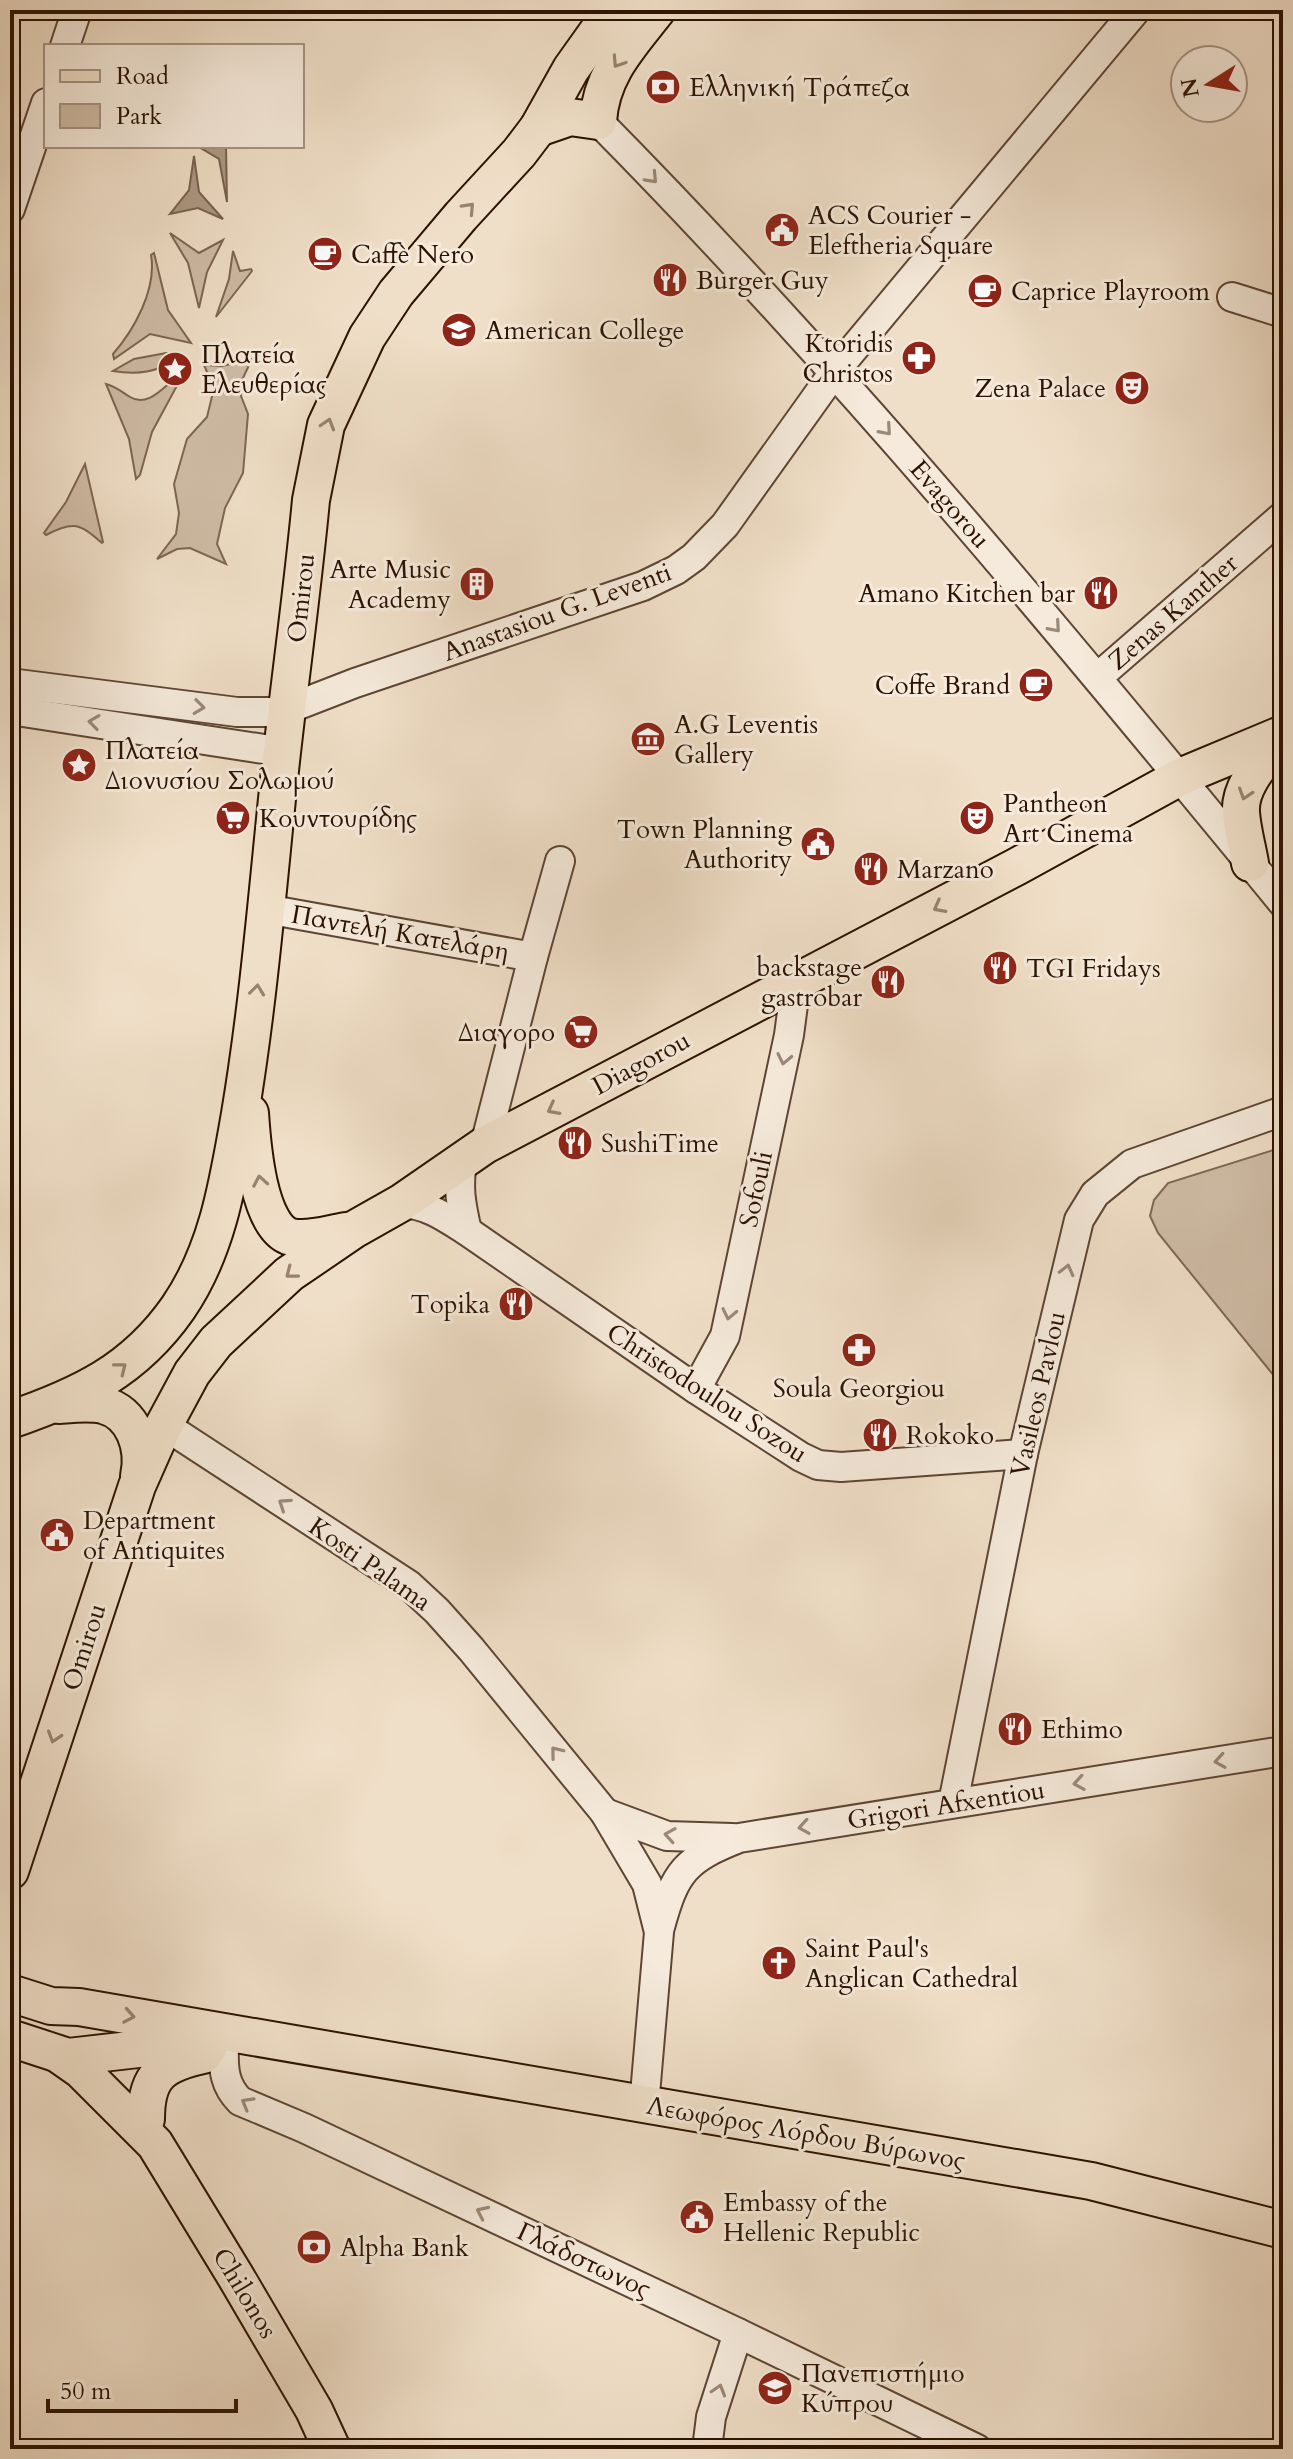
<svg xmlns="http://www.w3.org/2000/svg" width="1293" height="2459" font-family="Cardo,serif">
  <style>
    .green { fill: #cfbca6; stroke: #7e6754; stroke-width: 2 }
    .water { fill: #ad9985; stroke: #796351; stroke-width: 2 }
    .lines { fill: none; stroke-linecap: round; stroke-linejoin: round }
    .minor-casing { stroke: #5d4534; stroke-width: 32 }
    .major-casing { stroke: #2c1202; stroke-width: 40 }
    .minor { stroke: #f5eadb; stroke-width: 28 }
    .major { stroke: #f0dfc8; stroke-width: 36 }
    .oneway { stroke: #98836f }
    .oneway2 { stroke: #9b8979 }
    .labels { text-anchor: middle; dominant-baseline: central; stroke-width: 6; stroke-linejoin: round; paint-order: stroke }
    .poi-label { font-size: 26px; fill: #2c1202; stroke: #f5eadb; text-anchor: start }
    .street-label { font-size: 26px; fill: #2c1202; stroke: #f5eadb }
  </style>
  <rect width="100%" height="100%" fill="#f0dfc8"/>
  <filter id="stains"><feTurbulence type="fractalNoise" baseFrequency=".0025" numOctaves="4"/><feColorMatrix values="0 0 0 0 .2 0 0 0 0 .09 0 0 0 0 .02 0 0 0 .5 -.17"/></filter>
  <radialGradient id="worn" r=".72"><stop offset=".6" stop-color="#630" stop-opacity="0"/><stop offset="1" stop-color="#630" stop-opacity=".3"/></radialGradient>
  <!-- green -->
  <g class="green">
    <path d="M170 233 199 253 223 240 207 272 199 308 188 263Z"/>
    <path d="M233 251 240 271 251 269 252 271 216 317 229 279Z"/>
    <path d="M154 253 168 310 191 343 150 334 114 359 113 354C134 330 157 289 151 255Z"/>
    <path d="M166 353H180C163 373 137 375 113 371L134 359Z"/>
    <path d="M252 359 242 380 241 396 248 414 243 473 225 508 217 544 226 564 190 548 177 549 157 559 176 534 179 513 174 484 187 439 207 417 214 388 204 365 222 366Z"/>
    <path d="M177 377 180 380 152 432 140 475 136 479 129 439 106 384C115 386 122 392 130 397 148 408 163 387 177 377Z"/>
    <path d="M85 464 103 542 102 543C80 524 74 520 46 535L44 533 66 502Z"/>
    <path d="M1283 1147V1387L1158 1233 1150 1216 1154 1200 1168 1183Z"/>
  </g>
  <!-- water -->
  <g class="water">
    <path d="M226 146 227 202 219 159 199 147Z"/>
    <path d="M194 156 199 192 223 219 198 208 170 214 189 190Z"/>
  </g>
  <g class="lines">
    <defs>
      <g id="minor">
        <path d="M65 46 77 10"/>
        <path d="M598 121C842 368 1063 635 1283 903"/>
        <path d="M10 209 46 103"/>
        <path d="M1232 297 1283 313"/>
        <path d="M1098 677 1283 516"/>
        <path d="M10 683 237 712H271L288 709 355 683 643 586 676 570 694 557 725 525 835 371 1136 10"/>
        <path d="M10 710 283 752"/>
        <path d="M266 909 533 957"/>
        <path d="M485 1145 533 957 560 861"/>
        <path d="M463 1159C457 1185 461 1205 467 1231"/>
        <path d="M401 1203C427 1204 445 1217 467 1231L696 1389 801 1457 818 1465 841 1467 1023 1454"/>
        <path d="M696 1389 725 1336 789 1035 796 982"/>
        <path d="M164 1425 409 1585 437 1611 471 1649 605 1813 647 1884 659 1932 644 2106"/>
        <path d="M953 1803 1023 1454 1079 1220 1095 1194 1132 1164 1283 1111"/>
        <path d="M605 1813 667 1836 732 1838"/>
        <path d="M660 1927C675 1872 685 1859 739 1838L1283 1751"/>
        <path d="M224 2049C223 2070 225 2086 240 2101L304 2128 738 2333 977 2449"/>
        <path d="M707 2449 711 2417 738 2333"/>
      </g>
      <g id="major">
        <path d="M538 128 570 117 598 121C601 74 629 46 657 10"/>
        <path d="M1250 863C1247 846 1242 829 1241 812 1239 784 1267 757 1283 735"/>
        <path d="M250 1113C252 1143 258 1228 291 1237 308 1241 328 1234 346 1231"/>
        <path d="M59 1405C73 1404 89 1402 103 1405 134 1413 145 1448 139 1476"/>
        <path d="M10 1420C80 1396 134 1371 178 1308 218 1250 228 1182 240 1114 258 1006 267 897 278 789 288 692 302 596 311 500L326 425 367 337 396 293 461 216 519 153 538 128 571 69 613 10"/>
        <path d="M10 1871 137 1486 164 1425 192 1373 216 1342 289 1274 355 1229 401 1203 485 1145 1016 867 1180 777 1283 734"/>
        <path d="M10 1993 51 2006 79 2007 1091 2181 1283 2230"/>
        <path d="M10 2038 68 2057 147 2048H208"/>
        <path d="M61 2056 81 2070 155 2144 236 2277 314 2410 332 2449"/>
        <path d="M146 2119C146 2075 162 2064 203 2055"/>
      </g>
    </defs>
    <!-- minor casing -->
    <use href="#minor" class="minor-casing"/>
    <!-- major casing -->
    <use href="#major" class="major-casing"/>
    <!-- minor -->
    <use href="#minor" class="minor"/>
    <!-- major -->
    <use href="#major" class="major"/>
  </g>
  <!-- one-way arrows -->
  <defs><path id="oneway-chevron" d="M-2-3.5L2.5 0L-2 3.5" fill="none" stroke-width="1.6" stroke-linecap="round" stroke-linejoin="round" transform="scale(2)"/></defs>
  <g class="oneway">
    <use href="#oneway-chevron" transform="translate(618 62) rotate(123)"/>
    <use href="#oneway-chevron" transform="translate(469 208) rotate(-47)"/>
    <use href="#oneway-chevron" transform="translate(328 424) rotate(-73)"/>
    <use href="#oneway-chevron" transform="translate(1245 794) rotate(108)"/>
    <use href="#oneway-chevron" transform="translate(939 907) rotate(152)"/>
    <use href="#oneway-chevron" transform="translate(257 990) rotate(-83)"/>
    <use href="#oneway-chevron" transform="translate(553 1109) rotate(152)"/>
    <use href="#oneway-chevron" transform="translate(260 1181) rotate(-100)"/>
    <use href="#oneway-chevron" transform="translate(291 1273) rotate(142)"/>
    <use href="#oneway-chevron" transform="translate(121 1368) rotate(-38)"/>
    <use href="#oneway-chevron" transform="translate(54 1737) rotate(108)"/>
    <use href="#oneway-chevron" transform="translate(129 2016) rotate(10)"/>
  </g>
  <g class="oneway2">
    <use href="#oneway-chevron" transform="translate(652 178) rotate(47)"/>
    <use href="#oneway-chevron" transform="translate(886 430) rotate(49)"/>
    <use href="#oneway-chevron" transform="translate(1055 627) rotate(49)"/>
    <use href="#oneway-chevron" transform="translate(199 707) rotate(7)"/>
    <use href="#oneway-chevron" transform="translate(94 722) rotate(-172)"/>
    <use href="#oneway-chevron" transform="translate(784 1059) rotate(102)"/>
    <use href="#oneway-chevron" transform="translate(1067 1270) rotate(-76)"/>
    <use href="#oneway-chevron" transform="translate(729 1314) rotate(102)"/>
    <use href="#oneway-chevron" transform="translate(284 1504) rotate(-146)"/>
    <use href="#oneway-chevron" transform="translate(556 1752) rotate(-129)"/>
    <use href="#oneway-chevron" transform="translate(1220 1761) rotate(171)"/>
    <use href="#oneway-chevron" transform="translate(1079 1783) rotate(171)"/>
    <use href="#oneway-chevron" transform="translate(804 1827) rotate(171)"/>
    <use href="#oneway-chevron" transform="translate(670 1835) rotate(-171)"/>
    <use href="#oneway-chevron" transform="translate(247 2103) rotate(-150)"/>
    <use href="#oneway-chevron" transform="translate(482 2212) rotate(-155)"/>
    <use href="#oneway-chevron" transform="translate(719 2390) rotate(-73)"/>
  </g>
  <!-- icons -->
  <defs>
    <symbol id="bank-disc" viewBox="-11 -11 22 22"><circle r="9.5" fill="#8f2418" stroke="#f5eadb"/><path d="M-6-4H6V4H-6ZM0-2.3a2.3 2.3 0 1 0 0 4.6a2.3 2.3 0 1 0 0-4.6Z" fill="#fff"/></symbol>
    <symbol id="civic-disc" viewBox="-11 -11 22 22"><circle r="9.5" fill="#8f2418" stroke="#f5eadb"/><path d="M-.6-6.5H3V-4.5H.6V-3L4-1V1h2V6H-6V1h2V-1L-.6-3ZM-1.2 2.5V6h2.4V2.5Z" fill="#fff"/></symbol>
    <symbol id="cafe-disc" viewBox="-11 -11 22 22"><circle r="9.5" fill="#8f2418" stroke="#f5eadb"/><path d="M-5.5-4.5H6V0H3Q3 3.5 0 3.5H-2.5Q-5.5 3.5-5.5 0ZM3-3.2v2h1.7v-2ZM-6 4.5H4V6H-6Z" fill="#fff"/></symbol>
    <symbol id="restaurant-disc" viewBox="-11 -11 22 22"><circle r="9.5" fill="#8f2418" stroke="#f5eadb"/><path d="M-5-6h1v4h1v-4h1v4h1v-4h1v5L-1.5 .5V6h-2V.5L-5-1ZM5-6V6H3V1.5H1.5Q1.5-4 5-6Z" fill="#fff"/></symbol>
    <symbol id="university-disc" viewBox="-11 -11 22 22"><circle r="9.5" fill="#8f2418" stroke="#f5eadb"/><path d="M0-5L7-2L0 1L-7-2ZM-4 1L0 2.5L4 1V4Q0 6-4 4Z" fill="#fff"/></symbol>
    <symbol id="pharmacy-disc" viewBox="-11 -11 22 22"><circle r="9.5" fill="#8f2418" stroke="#f5eadb"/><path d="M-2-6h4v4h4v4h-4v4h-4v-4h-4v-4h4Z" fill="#fff"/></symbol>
    <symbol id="sight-disc" viewBox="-11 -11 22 22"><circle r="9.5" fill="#8f2418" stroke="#f5eadb"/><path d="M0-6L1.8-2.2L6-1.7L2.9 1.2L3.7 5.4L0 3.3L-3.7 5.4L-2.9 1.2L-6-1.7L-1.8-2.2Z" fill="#fff"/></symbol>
    <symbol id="theatre-disc" viewBox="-11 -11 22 22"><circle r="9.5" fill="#8f2418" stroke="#f5eadb"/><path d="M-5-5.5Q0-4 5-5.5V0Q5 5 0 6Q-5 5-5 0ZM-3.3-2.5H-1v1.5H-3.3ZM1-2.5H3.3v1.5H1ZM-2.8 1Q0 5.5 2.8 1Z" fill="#fff"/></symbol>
    <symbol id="building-disc" viewBox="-11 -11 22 22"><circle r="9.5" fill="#8f2418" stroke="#f5eadb"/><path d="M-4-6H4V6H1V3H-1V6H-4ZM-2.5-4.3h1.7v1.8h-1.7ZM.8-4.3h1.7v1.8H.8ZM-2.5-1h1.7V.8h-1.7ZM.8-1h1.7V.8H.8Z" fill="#fff"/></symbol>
    <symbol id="museum-disc" viewBox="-11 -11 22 22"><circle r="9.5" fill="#8f2418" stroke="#f5eadb"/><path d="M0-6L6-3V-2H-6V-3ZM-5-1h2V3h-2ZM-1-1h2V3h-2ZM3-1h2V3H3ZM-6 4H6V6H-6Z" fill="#fff"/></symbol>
    <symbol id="supermarket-disc" viewBox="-11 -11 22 22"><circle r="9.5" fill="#8f2418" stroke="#f5eadb"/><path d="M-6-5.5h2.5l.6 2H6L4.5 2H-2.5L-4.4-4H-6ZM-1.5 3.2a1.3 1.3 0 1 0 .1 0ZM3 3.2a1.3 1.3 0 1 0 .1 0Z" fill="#fff"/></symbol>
    <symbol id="church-disc" viewBox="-11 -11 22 22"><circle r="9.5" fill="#8f2418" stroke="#f5eadb"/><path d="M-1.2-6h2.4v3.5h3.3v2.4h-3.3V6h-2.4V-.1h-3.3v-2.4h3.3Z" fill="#fff"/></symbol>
  </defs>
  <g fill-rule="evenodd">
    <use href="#bank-disc" x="643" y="67" width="40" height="40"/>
    <use href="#civic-disc" x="762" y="210" width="40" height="40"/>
    <use href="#cafe-disc" x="305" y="234" width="40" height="40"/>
    <use href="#restaurant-disc" x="650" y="260" width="40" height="40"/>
    <use href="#cafe-disc" x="965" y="271" width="40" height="40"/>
    <use href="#university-disc" x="439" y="310" width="40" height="40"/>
    <use href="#pharmacy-disc" x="899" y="338" width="40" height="40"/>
    <use href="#sight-disc" x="155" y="349" width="40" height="40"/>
    <use href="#theatre-disc" x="1112" y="368" width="40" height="40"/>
    <use href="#building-disc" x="457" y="564" width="40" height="40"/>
    <use href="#restaurant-disc" x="1081" y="573" width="40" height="40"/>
    <use href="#cafe-disc" x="1016" y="665" width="40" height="40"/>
    <use href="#museum-disc" x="628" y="719" width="40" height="40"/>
    <use href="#sight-disc" x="59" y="745" width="40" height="40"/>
    <use href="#supermarket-disc" x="213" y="798" width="40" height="40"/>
    <use href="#theatre-disc" x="957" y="798" width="40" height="40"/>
    <use href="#civic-disc" x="798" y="824" width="40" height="40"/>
    <use href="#restaurant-disc" x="851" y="849" width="40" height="40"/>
    <use href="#restaurant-disc" x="980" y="948" width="40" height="40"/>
    <use href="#restaurant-disc" x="868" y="962" width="40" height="40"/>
    <use href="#supermarket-disc" x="561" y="1012" width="40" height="40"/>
    <use href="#restaurant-disc" x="555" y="1123" width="40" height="40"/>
    <use href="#restaurant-disc" x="496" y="1284" width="40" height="40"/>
    <use href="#pharmacy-disc" x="839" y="1330" width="40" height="40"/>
    <use href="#restaurant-disc" x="860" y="1415" width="40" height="40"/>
    <use href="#civic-disc" x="37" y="1515" width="40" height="40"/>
    <use href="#restaurant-disc" x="995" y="1709" width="40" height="40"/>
    <use href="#church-disc" x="759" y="1943" width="40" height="40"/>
    <use href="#civic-disc" x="677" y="2197" width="40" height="40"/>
    <use href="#bank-disc" x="294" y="2227" width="40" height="40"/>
    <use href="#university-disc" x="755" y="2368" width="40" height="40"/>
  </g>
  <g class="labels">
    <!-- poi labels -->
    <g class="poi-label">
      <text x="689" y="87">Ελληνική Τράπεζα</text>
      <text x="808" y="215">ACS Courier -<tspan x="808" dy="30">Eleftheria Square</tspan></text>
      <text x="351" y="254">Caffè Nero</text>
      <text x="696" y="280">Burger Guy</text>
      <text x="1011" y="291">Caprice Playroom</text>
      <text x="485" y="330">American College</text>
      <text x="893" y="343" text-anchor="end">Ktoridis<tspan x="893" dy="30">Christos</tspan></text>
      <text x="201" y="354">Πλατεία<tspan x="201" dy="30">Ελευθερίας</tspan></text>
      <text x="1106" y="388" text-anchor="end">Zena Palace</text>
      <text x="451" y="569" text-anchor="end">Arte Music<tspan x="451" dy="30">Academy</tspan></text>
      <text x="1075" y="593" text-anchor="end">Amano Kitchen bar</text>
      <text x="1010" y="685" text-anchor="end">Coffe Brand</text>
      <text x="674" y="724">A.G Leventis<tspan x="674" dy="30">Gallery</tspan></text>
      <text x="105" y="750">Πλατεία<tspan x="105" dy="30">Διονυσίου Σολωμού</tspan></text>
      <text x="1003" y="803">Pantheon<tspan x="1003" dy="30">Art Cinema</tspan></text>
      <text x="259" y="818">Κουντουρίδης</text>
      <text x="792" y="829" text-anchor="end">Town Planning<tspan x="792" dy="30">Authority</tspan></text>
      <text x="897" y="869">Marzano</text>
      <text x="862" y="967" text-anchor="end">backstage<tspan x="862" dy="30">gastrobar</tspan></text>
      <text x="1026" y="968">TGI Fridays</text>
      <text x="555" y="1032" text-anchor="end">Διαγορο</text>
      <text x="601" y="1143">SushiTime</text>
      <text x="490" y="1304" text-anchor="end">Topika</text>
      <text x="859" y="1388" text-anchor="middle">Soula Georgiou</text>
      <text x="906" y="1435">Rokoko</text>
      <text x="83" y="1520">Department<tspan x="83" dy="30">of Antiquites</tspan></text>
      <text x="1041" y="1729">Ethimo</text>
      <text x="805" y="1948">Saint Paul's<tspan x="805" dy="30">Anglican Cathedral</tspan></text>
      <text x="723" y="2202">Embassy of the<tspan x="723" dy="30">Hellenic Republic</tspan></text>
      <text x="340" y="2247">Alpha Bank</text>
      <text x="801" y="2373">Πανεπιστήμιο<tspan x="801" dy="30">Κύπρου</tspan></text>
    </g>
    <!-- street labels -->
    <g class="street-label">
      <text transform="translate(950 504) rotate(49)">Evagorou</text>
      <text transform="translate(301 598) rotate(-84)">Omirou</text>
      <text transform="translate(557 612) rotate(-20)">Anastasiou G. Leventi</text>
      <text transform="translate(1173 612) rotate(-41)">Zenas Kanther</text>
      <text transform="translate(400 933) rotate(10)">Παντελή Κατελάρη</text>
      <text transform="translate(641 1063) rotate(-28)">Diagorou</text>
      <text transform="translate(756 1189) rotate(-78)">Sofouli</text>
      <text transform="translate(707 1393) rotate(33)">Christodoulou Sozou</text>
      <text transform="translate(1038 1394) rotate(-77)">Vasileos Pavlou</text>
      <text transform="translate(370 1564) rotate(35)">Kosti Palama</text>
      <text transform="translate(84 1647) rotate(-72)">Omirou</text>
      <text transform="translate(946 1805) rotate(-9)">Grigori Afxentiou</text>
      <text transform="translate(806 2133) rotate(10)">Λεωφόρος Λόρδου Βύρωνος</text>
      <text transform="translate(584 2260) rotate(25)">Γλάδστωνος</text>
      <text transform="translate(245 2293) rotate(59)">Chilonos</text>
    </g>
  </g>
  <!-- margin -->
  <rect width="1293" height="2459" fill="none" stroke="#f0dfc8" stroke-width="40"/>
  <rect x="12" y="12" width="1269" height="2435" fill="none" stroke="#2c1202" stroke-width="4"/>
  <rect x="20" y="20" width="1253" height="2419" fill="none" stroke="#2c1202" stroke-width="2"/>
  <!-- legend -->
  <rect x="44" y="44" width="260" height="104" fill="#f5eadb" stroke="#a59484" stroke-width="2"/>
  <rect x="60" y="70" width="40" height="12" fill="#f0dfc8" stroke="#a59484" stroke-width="2"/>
  <text x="116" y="84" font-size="24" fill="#2c1202">Road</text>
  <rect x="60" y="104" width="40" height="24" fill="#cfbca6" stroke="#a59484" stroke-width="2"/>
  <text x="116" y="124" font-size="24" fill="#2c1202">Park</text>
  <!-- north arrow -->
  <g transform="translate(1209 84) rotate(259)"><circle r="38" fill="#f5eadb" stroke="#a59484" stroke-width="2"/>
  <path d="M0-6L14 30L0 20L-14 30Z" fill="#8f2418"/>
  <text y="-12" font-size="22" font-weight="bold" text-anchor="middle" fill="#2c1202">N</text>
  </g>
  <!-- scale -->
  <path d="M48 2399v12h188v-12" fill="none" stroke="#2c1202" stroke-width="4"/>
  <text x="60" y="2399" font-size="24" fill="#2c1202" stroke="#f5eadb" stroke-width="6" paint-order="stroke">50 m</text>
  <rect width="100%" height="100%" filter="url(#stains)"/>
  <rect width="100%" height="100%" fill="url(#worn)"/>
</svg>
